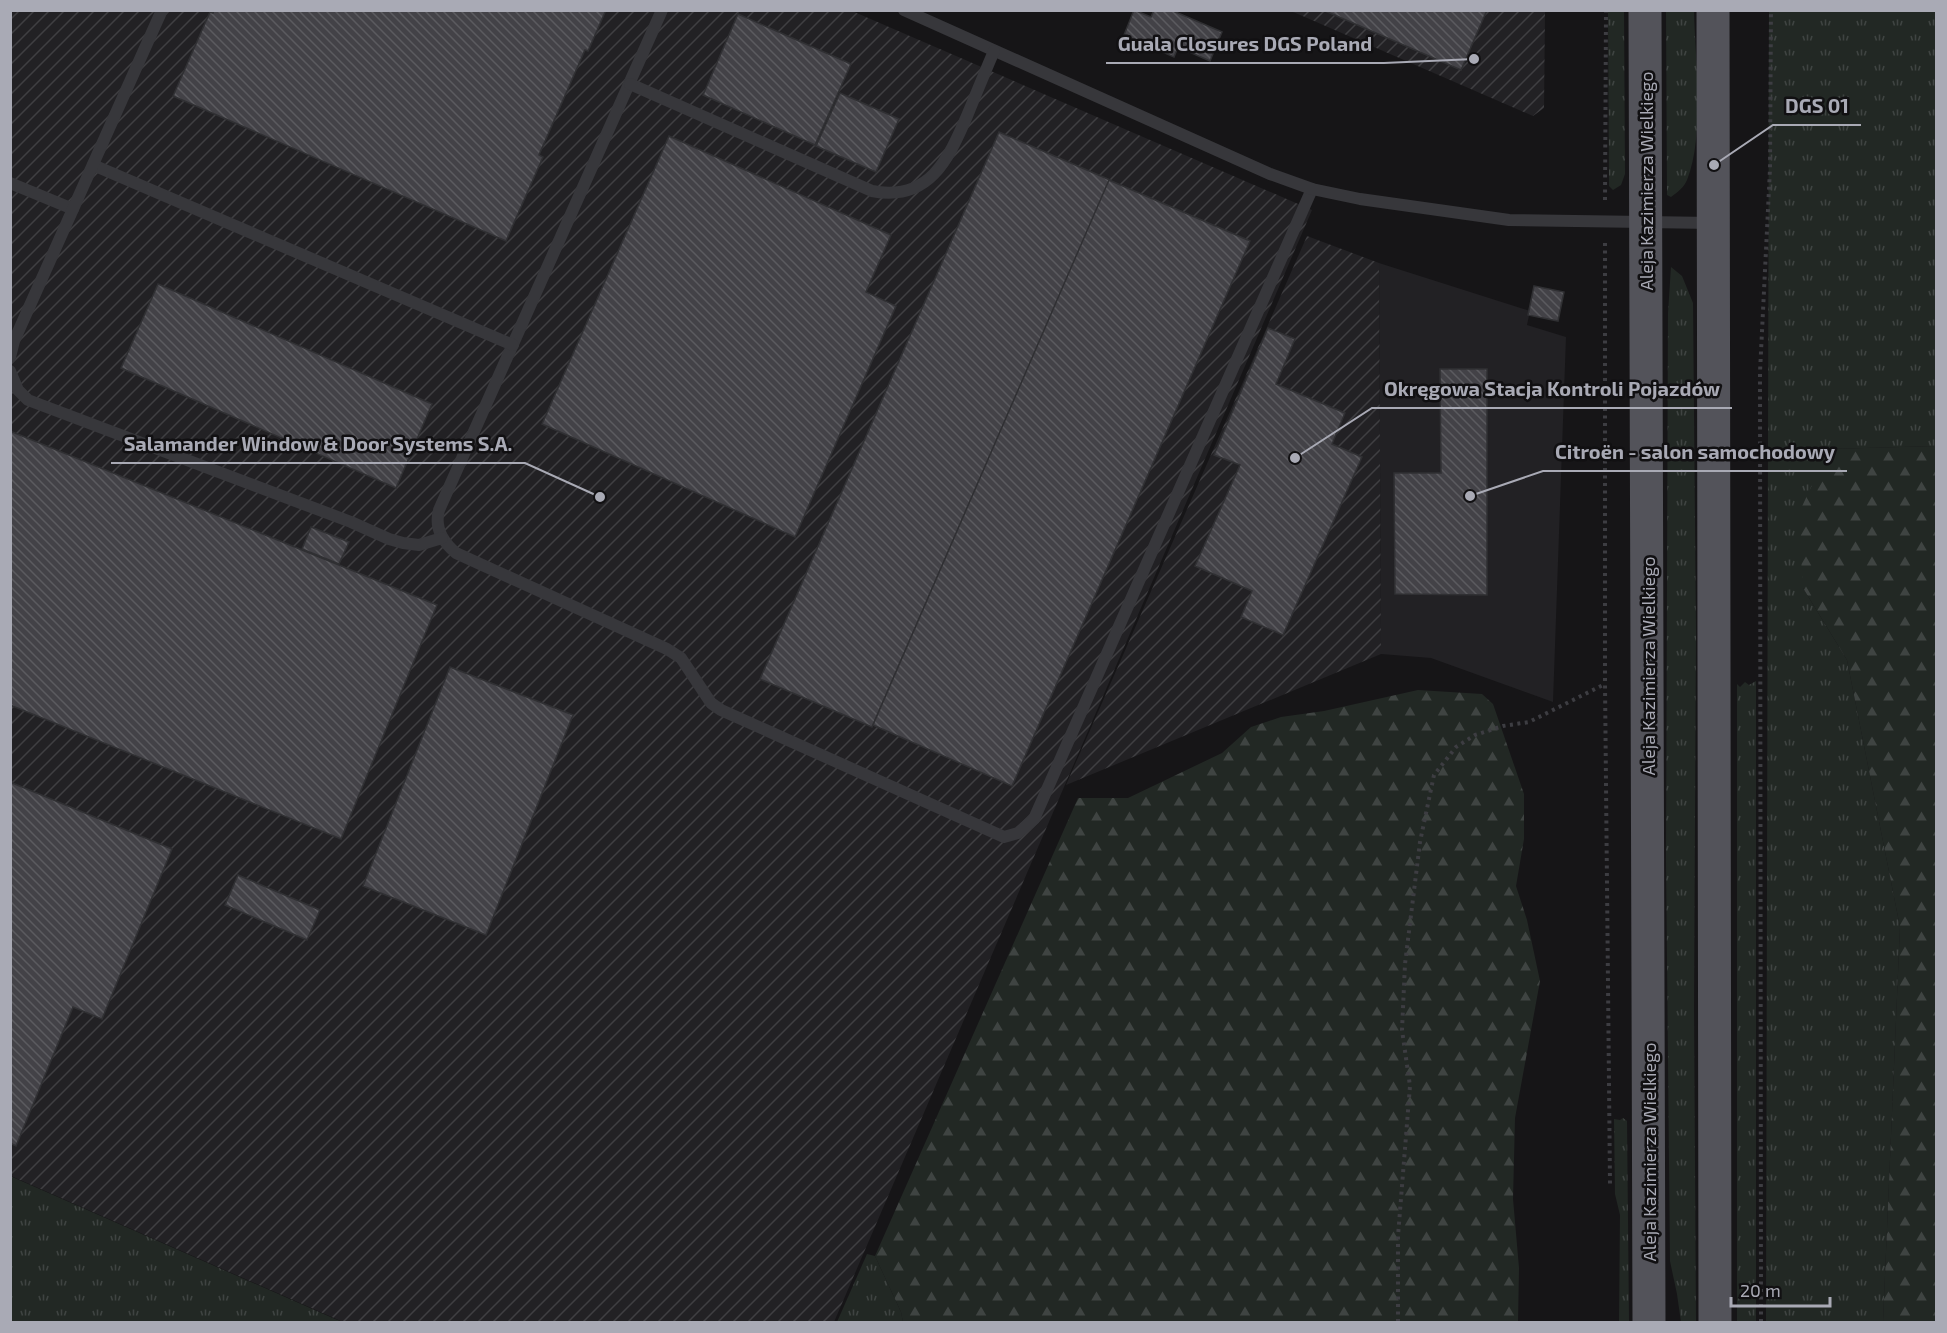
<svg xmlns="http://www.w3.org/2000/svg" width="1947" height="1333" font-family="'Exo 2',sans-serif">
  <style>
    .built { fill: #222124 }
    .industrial { fill: url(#industrial-furrows) }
    .grass { fill: url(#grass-tufts) }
    .forest { fill: url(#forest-firs) }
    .building { fill: url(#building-back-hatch); stroke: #303033; stroke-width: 1.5 }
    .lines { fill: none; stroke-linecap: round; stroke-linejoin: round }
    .path { stroke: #3d3d42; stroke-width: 4; stroke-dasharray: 3 4.5; stroke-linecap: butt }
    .lane { stroke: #37373b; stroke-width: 12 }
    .primary { stroke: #53535a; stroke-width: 33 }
    .labels { text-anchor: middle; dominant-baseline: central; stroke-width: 5; stroke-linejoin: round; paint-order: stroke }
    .street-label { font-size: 18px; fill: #a9aab5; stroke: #111012 }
    .leader { fill: none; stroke: #a9aab5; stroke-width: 2 }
    .callout-dot { fill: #a9aab5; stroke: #111012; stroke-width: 2 }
    .callout-label { font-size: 20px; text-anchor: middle; font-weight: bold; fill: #a9aab5; stroke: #111012; stroke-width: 5; stroke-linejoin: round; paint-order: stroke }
  </style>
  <defs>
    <pattern id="industrial-furrows" width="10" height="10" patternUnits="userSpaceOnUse" patternTransform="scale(1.5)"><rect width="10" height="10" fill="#222124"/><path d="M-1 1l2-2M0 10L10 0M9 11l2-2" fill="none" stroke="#3f3f42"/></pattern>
    <pattern id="grass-tufts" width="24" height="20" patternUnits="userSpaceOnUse" patternTransform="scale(1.5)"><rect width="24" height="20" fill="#222824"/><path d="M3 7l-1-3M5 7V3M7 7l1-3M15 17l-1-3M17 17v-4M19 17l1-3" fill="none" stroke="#3f4442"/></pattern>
    <pattern id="forest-firs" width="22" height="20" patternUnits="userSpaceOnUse" patternTransform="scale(1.5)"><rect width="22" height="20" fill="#222824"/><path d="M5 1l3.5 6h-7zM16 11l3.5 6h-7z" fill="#3f4442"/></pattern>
    <pattern id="building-back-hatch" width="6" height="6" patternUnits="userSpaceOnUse" patternTransform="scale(1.5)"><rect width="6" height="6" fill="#434247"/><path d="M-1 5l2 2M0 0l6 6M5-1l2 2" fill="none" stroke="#5b5b5f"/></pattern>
  </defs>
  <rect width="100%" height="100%" fill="#161517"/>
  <!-- built -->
  <path class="built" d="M1379 263 1530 311 1527 325 1566 337 1553 702 1431 658 1381 654Z"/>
  <!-- industrial -->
  <g class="industrial">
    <path d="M11 11H852L1312 210 834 1322H343L11 1176Z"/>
    <path d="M1291 11H1545L1544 108 1533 116Z"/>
    <path d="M1307 236 1379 263 1381 654 1066 785Z"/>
  </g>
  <!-- grass -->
  <g class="grass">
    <path d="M1608 11H1624L1625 174 1621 185 1613 190 1609 186Z"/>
    <path d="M1666 11H1694C1695 59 1705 136 1687 180 1684 187 1678 192 1671 197L1667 195Z"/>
    <path d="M1769 11H1936V446L1830 449 1803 588 1847 660 1900 927 1883 1322H1766Z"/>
    <path d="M1671 267 1682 276 1693 303 1696 632 1694 1008 1696 1322H1681L1677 1294 1670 1261 1666 859 1668 313Z"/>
    <path d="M1756 681V1322H1737V684L1740 687 1745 682 1749 685Z"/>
    <path d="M1623 1118 1627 1121 1629 1322H1619L1620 1215 1615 1194 1614 1119 1620 1120Z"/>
    <path d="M10 1176 335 1319 343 1322H11Z"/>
    <path d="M867 1254 875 1256 901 1312 903 1322H837Z"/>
  </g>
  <!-- forest -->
  <g class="forest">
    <path d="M1936 446V1322H1883L1900 927 1847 660 1803 588 1798 515 1829 449Z"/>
    <path d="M1418 690 1482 694 1493 704 1524 794V839L1516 886 1527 920 1540 981 1515 1118 1513 1199 1519 1268 1518 1322H903L901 1312 875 1256 1078 798H1128L1222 753 1251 727 1281 717 1324 711Z"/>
  </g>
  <!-- building -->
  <g class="building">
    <path d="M214 10H606L588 51 585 50 539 155 543 157 506 241 173 96 210 12 213 13Z"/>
    <path d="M1134 10 1151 17 1154 10H1171L1222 32 1210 61 1178 47 1174 57 1124 35Z"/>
    <path d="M1323 10H1487L1461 70Z"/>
    <path d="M738 14 851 64 815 145 703 95Z"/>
    <path d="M840 93 899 119 876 172 816 146Z"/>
    <path d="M999 132 1110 180 872 727 760 679Z"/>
    <path d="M669 136 891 235 866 292 896 306 795 537 542 424Z"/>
    <path d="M1109 180 1250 241 1012 786 873 725Z"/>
    <path d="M158 284 432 404 396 488 121 368Z"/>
    <path d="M1534 286 1564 292 1558 321 1528 315Z"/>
    <path d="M1268 328 1295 339 1276 384 1345 413 1332 444 1362 457 1283 635 1241 617 1252 591 1195 566 1240 465 1214 455Z"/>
    <path d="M1440 369H1487V595L1395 594 1394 473H1441Z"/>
    <path d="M10 431 437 605 341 839 10 705Z"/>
    <path d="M311 527 349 542 339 564 302 549Z"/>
    <path d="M450 667 573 715 486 935 363 886Z"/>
    <path d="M10 782 172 849 102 1019 73 1007 16 1146 10 1143Z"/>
    <path d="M238 875 320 910 307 940 225 905Z"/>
  </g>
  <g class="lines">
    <!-- path -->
    <g class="path">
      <path d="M1605 200 1606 10"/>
      <path d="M1605 243V684L1610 1184"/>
      <path d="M1398 1322V1236L1410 1086 1402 1030 1405 964 1420 842 1434 775 1456 747 1475 735 1503 726 1529 722 1605 684"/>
      <path d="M1761 1322 1760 372 1770 169 1771 10"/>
    </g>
    <!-- lane -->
    <g class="lane">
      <path d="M662 10 439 510C434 528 443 542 456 553L667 649 681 658 711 703 721 710 1004 837 1018 833 1034 819 1312 189"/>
      <path d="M904 10 1270 174 1312 189 1360 199 1509 220 1713 223"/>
      <path d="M630 84 872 191C929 202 948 160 967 116 976 94 985 72 994 51"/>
      <path d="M93 165 513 345"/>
      <path d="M10 183 73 209"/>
      <path d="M10 357 14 341 162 10"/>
      <path d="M10 371 18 390 28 400 351 522 389 539 403 543 419 545 442 538"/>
    </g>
    <!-- primary -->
    <g class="primary">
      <path d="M1645 10 1649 1322"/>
      <path d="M1713 10 1715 1322"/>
    </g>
  </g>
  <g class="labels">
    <!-- street labels -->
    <g class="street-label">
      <text transform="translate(1646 181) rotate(-90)">Aleja Kazimierza Wielkiego</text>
      <text transform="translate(1648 666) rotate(-90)">Aleja Kazimierza Wielkiego</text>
      <text transform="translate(1649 1152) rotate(-90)">Aleja Kazimierza Wielkiego</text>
    </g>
  </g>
  <!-- callouts -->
  <path class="leader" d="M1474 59L1384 63H1106M1714 165L1773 125H1861M1295 458L1372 408H1732M600 497L525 463H111M1470 496L1543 471H1847"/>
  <g class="callout-dot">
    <circle cx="1474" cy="59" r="6"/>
    <circle cx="1714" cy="165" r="6"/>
    <circle cx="1295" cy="458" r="6"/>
    <circle cx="600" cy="497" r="6"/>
    <circle cx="1470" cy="496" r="6"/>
  </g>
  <g class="callout-label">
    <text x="1245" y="51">Guala Closures DGS Poland</text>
    <text x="1817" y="113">DGS 01</text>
    <text x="1552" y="396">Okręgowa Stacja Kontroli Pojazdów</text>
    <text x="318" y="451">Salamander Window &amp; Door Systems S.A.</text>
    <text x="1695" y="459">Citroën - salon samochodowy</text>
  </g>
  <!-- border -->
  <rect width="1947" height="1333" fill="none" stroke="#a9aab5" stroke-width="24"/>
  <!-- scale -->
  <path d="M1731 1297v9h99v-9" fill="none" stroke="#a9aab5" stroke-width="3"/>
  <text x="1740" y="1297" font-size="18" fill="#a9aab5" stroke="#111012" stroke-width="4.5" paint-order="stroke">20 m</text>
</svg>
